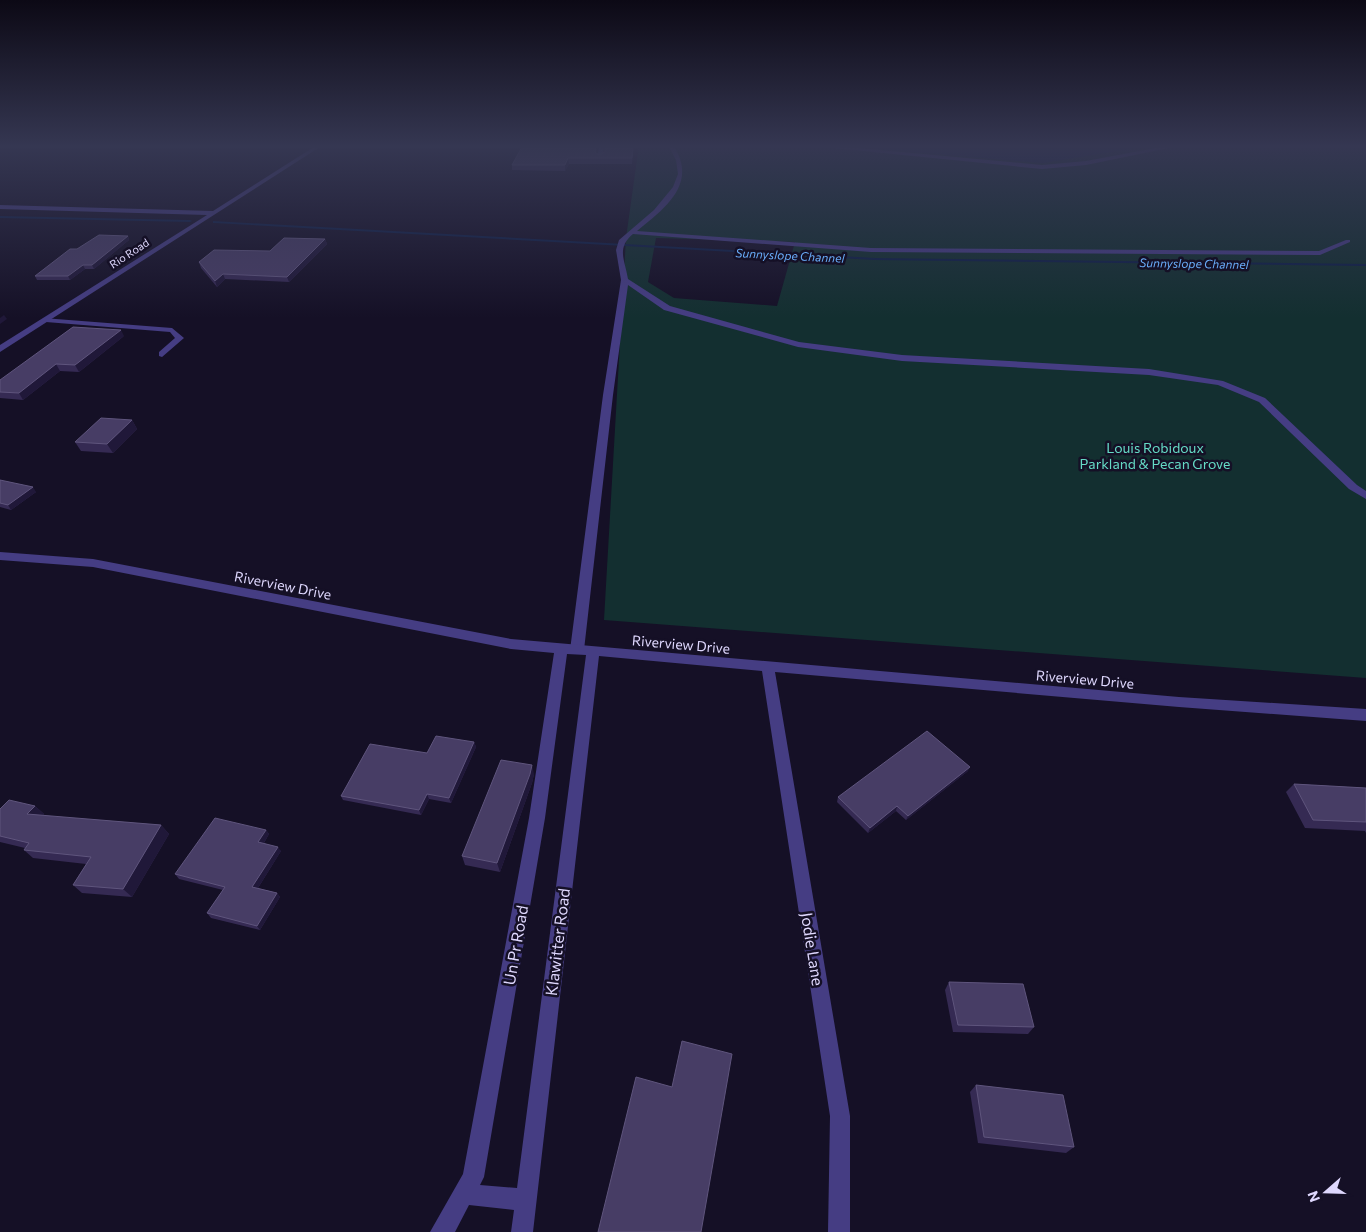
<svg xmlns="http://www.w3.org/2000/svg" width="1366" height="1232" font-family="Commissioner,sans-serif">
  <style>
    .green { fill: #132f30; fill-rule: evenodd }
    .water { fill: #0e1f47 }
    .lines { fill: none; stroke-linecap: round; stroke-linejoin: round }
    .stream { fill: #0e1f47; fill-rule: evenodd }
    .service { fill: #453d83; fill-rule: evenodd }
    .minor { fill: #453d83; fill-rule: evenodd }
    .wall { fill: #352a53 }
    .shaded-wall { fill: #201839 }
    .building { fill: #473d65; stroke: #5f557d }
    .labels { text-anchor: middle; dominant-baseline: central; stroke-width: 5; stroke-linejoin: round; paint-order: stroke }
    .far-street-label { font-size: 11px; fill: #ded7fd; stroke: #151026 }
    .far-water-label { font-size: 12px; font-style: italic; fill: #69acf9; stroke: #151026 }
    .park-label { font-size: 14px; fill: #65dbc6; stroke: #151026 }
    .street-label { font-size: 14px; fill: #ded7fd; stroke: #151026 }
    .near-street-label { font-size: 16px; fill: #ded7fd; stroke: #151026 }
  </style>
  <rect width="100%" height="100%" fill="#151026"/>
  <!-- green -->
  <path class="green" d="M639 145H1366V678L604 620 626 238ZM656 238 795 242 777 306 674 298 648 282Z"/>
  <!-- water -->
  <path class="water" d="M830 145H1156L1043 163Z"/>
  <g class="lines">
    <!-- stream -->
    <g class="stream">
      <path d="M0 216 190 220 192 221 190 222 0 218Z"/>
      <path d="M213 221 875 258 1366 264V266L875 260 214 223H213Z"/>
    </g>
    <!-- service -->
    <g class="service">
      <path d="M577 145H604L603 157 600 159 597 157 599 147Z"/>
      <path d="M668 145H695L675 148C697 185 664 209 637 231L871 248 1319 251 1346 240H1350V242L1320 255 871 252 633 234C616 248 625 260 628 279L670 306 799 342 902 355 1149 369 1223 381 1265 398 1357 485 1366 491V499L1349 489 1259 402 1218 385 1149 375 902 361 798 347 664 310 628 285 613 395 584 650 582 653H572L570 650 603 395 621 280 616 250 619 240 654 210 673 187 678 174 676 160Z"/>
      <path d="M803 145H826L1042 165 1086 161 1171 145H1183L1086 165 1042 169Z"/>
      <path d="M43 318 172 328 184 338 162 357 159 356V352L175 338 170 332 46 322H43Z"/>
    </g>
    <!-- minor -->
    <g class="minor">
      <path d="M317 145H323L0 352V345L207 215 0 209V205L213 211Z"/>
      <path d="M0 552 93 559 511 639 1179 697 1366 709V721L1179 707 775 672 850 1116V1232H828L830 1116 762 671 599 656 533 1232H511L514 1210 469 1205 455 1232H430L463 1174 529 818 554 653 511 649 93 567 0 560ZM567 654 586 655 517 1188 480 1185 484 1177 545 818Z"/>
    </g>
  </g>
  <!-- wall -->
  <g class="wall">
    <path d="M605 145H634L632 164H569L565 171 512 170V165L597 149 596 153 599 155 605 152Z"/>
    <path d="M128 236 129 240 94 269H85L70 280H37L35 276 77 249Z"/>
    <path d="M325 239 327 244 289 282 225 279 217 287 201 268 199 262 270 251Z"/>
    <path d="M124 336 79 372 60 371 23 400 0 398V380Z"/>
    <path d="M132 420 137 429 113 453 81 451 75 442Z"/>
    <path d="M0 480 36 492 11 510 0 507Z"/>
    <path d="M474 742 476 747 451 803 429 799 421 815 343 800 341 796 427 753Z"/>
    <path d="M968 771 906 820 896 811 868 833 837 802 838 797Z"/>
    <path d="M534 774 532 783 500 872 465 865 462 856Z"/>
    <path d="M1294 784 1366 788V833L1365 831 1305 828 1286 792Z"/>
    <path d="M35 806 44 814 42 816 161 825 169 834 132 897 82 893 73 885 86 864 33 858 24 850 25 848 0 842V809Z"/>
    <path d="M266 830 269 834 264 843 281 851 258 888 277 893 280 897 260 930 211 918 207 913 223 890 179 879 175 874Z"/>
    <path d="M949 982 1034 1027 1028 1034 953 1032 945 990Z"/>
    <path d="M976 1085 1074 1147 1066 1153 978 1143 970 1092Z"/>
  </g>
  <!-- shaded-wall -->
  <g class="shaded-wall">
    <path d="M633 145H634L632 164V158Z"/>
    <path d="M568 158 569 164 565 171V165Z"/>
    <path d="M128 236 129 240 94 269 92 265Z"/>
    <path d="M325 239 327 244 289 282 287 277Z"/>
    <path d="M83 265 85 269 70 280 68 276Z"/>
    <path d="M223 274 225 279 217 287 215 281Z"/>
    <path d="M4 315 7 319 0 324V318Z"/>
    <path d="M121 330 124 336 79 372 75 365Z"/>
    <path d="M56 364 60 371 23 400 19 393Z"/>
    <path d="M132 420 137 429 113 453 107 444Z"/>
    <path d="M33 487 36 492 11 510 8 505Z"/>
    <path d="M474 742 476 747 451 803 449 798Z"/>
    <path d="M532 765 534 774 532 783 500 872 497 863Z"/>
    <path d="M970 767 968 771 906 820 908 816Z"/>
    <path d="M427 794 429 799 421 815 419 810Z"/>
    <path d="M35 806 44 814 36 823 27 814Z"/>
    <path d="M897 806 896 811 868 833 870 828Z"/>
    <path d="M161 825 169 834 132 897 123 889Z"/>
    <path d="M266 830 269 834 262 846 258 842Z"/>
    <path d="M278 847 281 851 256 891 252 887Z"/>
    <path d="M277 893 280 897 260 930 257 926Z"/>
  </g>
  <!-- building -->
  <g class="building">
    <path d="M523 145H596L595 152 599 155 605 152V145H633L632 158H568L565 165H512Z"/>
    <path d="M99 235 128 236 92 265H83L68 276H35L70 249H77Z"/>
    <path d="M284 238 325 239 287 277 223 274 215 281 199 262 214 250 270 251Z"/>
    <path d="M73 327 121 330 75 365 56 364 19 393 0 392V380Z"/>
    <path d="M101 418 132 420 107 444 75 442Z"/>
    <path d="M0 480 33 487 8 505 0 503Z"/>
    <path d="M927 731 970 767 908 816 897 806 870 828 838 797Z"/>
    <path d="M436 736 474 742 449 798 427 794 419 810 341 796 370 744 427 753Z"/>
    <path d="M501 760 532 765 530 774 497 863 462 856Z"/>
    <path d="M1294 784 1366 788V822L1313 820Z"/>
    <path d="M9 800 35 806 27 814 161 825 123 889 73 885 91 857 24 850 29 843 0 836V809Z"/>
    <path d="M215 818 266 830 258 842 278 847 252 887 277 893 257 926 207 913 225 887 175 874Z"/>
    <path d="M949 982 1023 984 1034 1027 958 1025Z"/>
    <path d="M682 1041 732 1054 701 1232H598L636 1077 672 1087Z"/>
    <path d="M976 1085 1063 1095 1074 1147 984 1137Z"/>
  </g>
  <!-- sky -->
  <linearGradient id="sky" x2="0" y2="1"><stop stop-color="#0c0915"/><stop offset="0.46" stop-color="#353752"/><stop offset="1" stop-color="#353752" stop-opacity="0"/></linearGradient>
  <rect width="1366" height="318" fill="url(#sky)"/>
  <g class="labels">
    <!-- far-street labels -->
    <g class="far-street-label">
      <text transform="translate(129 253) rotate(-33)">Rio Road</text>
    </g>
    <!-- far-water labels -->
    <g class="far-water-label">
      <text transform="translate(790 255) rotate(3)">Sunnyslope Channel</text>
      <text transform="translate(1194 263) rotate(1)">Sunnyslope Channel</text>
    </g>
    <!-- park labels -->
    <g class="park-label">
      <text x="1155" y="447">Louis Robidoux<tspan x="1155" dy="16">Parkland &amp; Pecan Grove</tspan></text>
    </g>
    <!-- street labels -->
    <g class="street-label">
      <text transform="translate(283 585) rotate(11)">Riverview Drive</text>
      <text transform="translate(681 644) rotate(5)">Riverview Drive</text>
      <text transform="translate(1085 679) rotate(5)">Riverview Drive</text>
    </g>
    <!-- near-street labels -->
    <g class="near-street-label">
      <text transform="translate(557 942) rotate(-83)">Klawitter Road</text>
      <text transform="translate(515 945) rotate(-80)">Un Pr Road</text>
      <text transform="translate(813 949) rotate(81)">Jodie Lane</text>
    </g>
  </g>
  <!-- north arrow -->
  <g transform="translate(1326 1192) rotate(250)" stroke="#151026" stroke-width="4" paint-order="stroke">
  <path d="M0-4L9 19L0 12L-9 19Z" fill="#ded7fd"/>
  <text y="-8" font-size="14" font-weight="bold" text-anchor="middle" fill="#ded7fd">N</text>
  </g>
</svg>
